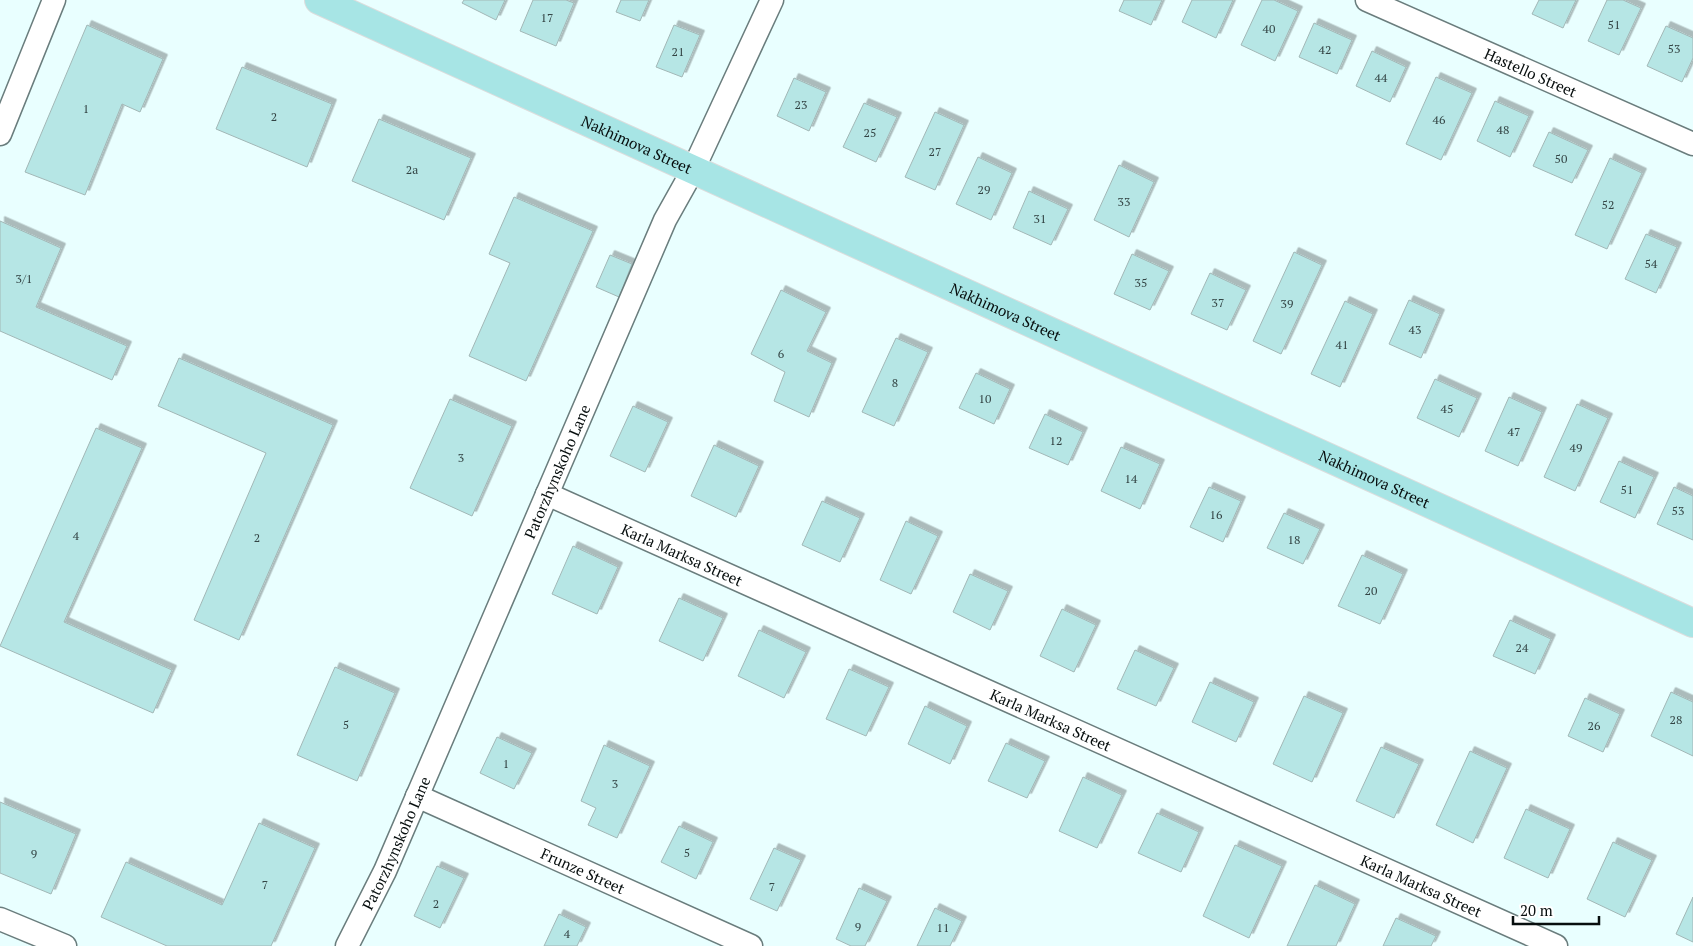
<svg xmlns="http://www.w3.org/2000/svg" width="1693" height="946" font-family="'PT Serif',serif">
  <style>
    .building { fill: #b6e6e5; stroke: #a2b7b6; filter: url(#shadow) }
    .lines { fill: none; stroke-linecap: round; stroke-linejoin: round }
    .minor-casing { stroke: #6a7d7d; stroke-width: 25 }
    .primary-casing { stroke: #dcdddd; stroke-width: 30 }
    .minor { stroke: #fff; stroke-width: 22 }
    .primary { stroke: #a7e5e5; stroke-width: 28 }
    .labels { text-anchor: middle; dominant-baseline: central; stroke-width: 4; stroke-linejoin: round; paint-order: stroke }
    .number-label { font-size: 12px; fill: #344 }
    .street-label { font-size: 15px; fill: #070e0e; stroke: #fff }
  </style>
  <defs>
    <filter id="shadow"><feDropShadow dx="4.5" dy="-4.5" stdDeviation="0" flood-color="#0004"/></filter>
  </defs>
  <rect width="100%" height="100%" fill="#e9ffff"/>
  <!-- building -->
  <g class="building">
    <path d="M464 0H505L496 20 462 3Z"/>
    <path d="M533 0H566L574 3 556 46 520 31Z"/>
    <path d="M621 0H649L640 21 616 12Z"/>
    <path d="M1124 0H1162L1151 25 1119 11Z"/>
    <path d="M1192 0H1233L1216 38 1182 22Z"/>
    <path d="M1262 0H1274L1298 11 1275 61 1241 45Z"/>
    <path d="M1539 0H1576L1563 28 1532 14Z"/>
    <path d="M1607 0H1623L1641 8 1619 55 1588 41Z"/>
    <path d="M1314 23 1352 40 1337 74 1299 57Z"/>
    <path d="M87 25 163 59 140 112 122 104 85 195 25 172Z"/>
    <path d="M674 25 700 35 682 77 656 67Z"/>
    <path d="M1666 26 1693 38V58L1682 82 1647 66Z"/>
    <path d="M1372 51 1406 67 1390 102 1356 86Z"/>
    <path d="M242 67 332 104 307 167 216 129Z"/>
    <path d="M1436 77 1472 93 1441 160 1406 144Z"/>
    <path d="M794 78 826 92 809 131 777 116Z"/>
    <path d="M1495 101 1529 116 1510 157 1477 141Z"/>
    <path d="M864 103 897 117 876 162 843 147Z"/>
    <path d="M935 112 964 125 935 190 905 177Z"/>
    <path d="M379 119 471 158 444 220 352 181Z"/>
    <path d="M1549 132 1588 150 1572 183 1533 166Z"/>
    <path d="M978 157 1012 173 991 220 956 204Z"/>
    <path d="M1610 158 1642 173 1607 249 1575 235Z"/>
    <path d="M1119 165 1154 182 1129 237 1094 220Z"/>
    <path d="M1029 191 1068 209 1051 245 1013 228Z"/>
    <path d="M514 197 593 231 526 381 469 356 510 263 489 254Z"/>
    <path d="M0 221 61 248 36 307 127 346 112 380 0 331Z"/>
    <path d="M1646 234 1677 247 1656 293 1625 279Z"/>
    <path d="M1294 252 1322 265 1281 354 1253 341Z"/>
    <path d="M1132 254 1169 271 1150 310 1114 294Z"/>
    <path d="M610 255 632 264 619 297 596 287Z"/>
    <path d="M1210 273 1246 290 1227 330 1191 314Z"/>
    <path d="M781 290 826 312 807 351 832 363 809 417 774 401 785 372 751 354Z"/>
    <path d="M1409 300 1440 314 1421 358 1389 344Z"/>
    <path d="M1345 301 1373 314 1340 387 1311 374Z"/>
    <path d="M896 338 928 352 894 426 862 412Z"/>
    <path d="M179 358 333 425 239 640 194 620 266 453 158 406Z"/>
    <path d="M976 373 1010 389 994 424 959 408Z"/>
    <path d="M1435 379 1477 398 1459 437 1417 418Z"/>
    <path d="M1509 397 1542 412 1518 466 1485 451Z"/>
    <path d="M450 399 512 426 472 516 410 488Z"/>
    <path d="M1577 404 1608 418 1575 491 1544 477Z"/>
    <path d="M633 406 668 422 645 472 610 456Z"/>
    <path d="M1045 414 1083 432 1068 465 1029 448Z"/>
    <path d="M96 428 142 448 64 622 172 670 153 713 0 646Z"/>
    <path d="M714 445 759 466 736 517 691 496Z"/>
    <path d="M1121 447 1160 464 1140 509 1101 491Z"/>
    <path d="M1619 461 1654 477 1635 518 1600 502Z"/>
    <path d="M1209 487 1241 501 1223 542 1190 527Z"/>
    <path d="M1674 487 1693 496V540L1657 524Z"/>
    <path d="M822 501 860 518 840 562 802 545Z"/>
    <path d="M1284 513 1320 529 1303 564 1267 548Z"/>
    <path d="M906 521 938 536 911 594 880 580Z"/>
    <path d="M573 546 618 567 597 614 552 594Z"/>
    <path d="M1362 555 1403 574 1380 624 1338 606Z"/>
    <path d="M970 574 1008 591 990 630 953 612Z"/>
    <path d="M679 598 723 618 703 661 659 641Z"/>
    <path d="M1062 609 1096 625 1074 672 1040 656Z"/>
    <path d="M1510 620 1551 639 1535 674 1493 656Z"/>
    <path d="M759 630 806 652 784 698 738 676Z"/>
    <path d="M1135 650 1174 668 1156 706 1117 689Z"/>
    <path d="M335 667 395 693 357 781 297 755Z"/>
    <path d="M849 669 889 687 866 736 826 719Z"/>
    <path d="M1210 682 1254 702 1236 742 1192 722Z"/>
    <path d="M1671 692 1693 702V756L1651 736Z"/>
    <path d="M1304 696 1343 713 1312 782 1273 764Z"/>
    <path d="M1585 698 1620 714 1603 752 1568 736Z"/>
    <path d="M925 706 967 726 950 764 908 744Z"/>
    <path d="M497 737 532 753 514 789 480 773Z"/>
    <path d="M1006 743 1045 761 1027 798 988 781Z"/>
    <path d="M604 745 650 766 617 838 588 825 596 808 581 801Z"/>
    <path d="M1381 747 1419 764 1394 818 1356 801Z"/>
    <path d="M1470 751 1507 768 1473 843 1436 825Z"/>
    <path d="M1083 777 1122 795 1097 848 1059 831Z"/>
    <path d="M0 802 76 834 51 894 0 873Z"/>
    <path d="M1526 809 1570 829 1548 878 1504 858Z"/>
    <path d="M1157 813 1199 832 1181 872 1138 853Z"/>
    <path d="M259 823 315 848 271 946H167L101 917 126 862 222 905Z"/>
    <path d="M679 826 713 842 696 879 661 862Z"/>
    <path d="M1613 842 1652 860 1625 917 1587 899Z"/>
    <path d="M1235 845 1282 866 1249 938 1203 916Z"/>
    <path d="M774 848 801 860 777 911 750 899Z"/>
    <path d="M437 866 464 878 440 928 414 916Z"/>
    <path d="M1315 885 1355 904 1336 946H1287Z"/>
    <path d="M859 888 887 901 865 946H851L836 939Z"/>
    <path d="M1693 897V942L1676 934Z"/>
    <path d="M935 908 962 921 950 946H917Z"/>
    <path d="M559 914 586 927 577 946H544Z"/>
    <path d="M1396 918 1436 936 1431 946H1383Z"/>
  </g>
  <g class="lines">
    <defs>
      <g id="minor">
        <path id="s1" d="M1367 0 1693 144"/>
        <path d="M0 134 54 0"/>
        <path id="s2" d="M547 494 1556 946"/>
        <path id="s3" d="M417 796 751 946"/>
        <path d="M0 919 65 946"/>
        <path id="s4" d="M347 946 385 871 665 220 693 170 772 0"/>
      </g>
      <g id="primary">
        <path id="s5" d="M319 0 1693 623"/>
      </g>
    </defs>
    <!-- minor casing -->
    <use href="#minor" class="minor-casing"/>
    <!-- primary casing -->
    <use href="#primary" class="primary-casing"/>
    <!-- minor -->
    <use href="#minor" class="minor"/>
    <!-- primary -->
    <use href="#primary" class="primary"/>
  </g>
  <g class="labels">
    <!-- number labels -->
    <g class="number-label">
      <text x="547" y="17">17</text>
      <text x="1614" y="24">51</text>
      <text x="1269" y="28">40</text>
      <text x="1674" y="48">53</text>
      <text x="1325" y="49">42</text>
      <text x="678" y="51">21</text>
      <text x="1381" y="77">44</text>
      <text x="801" y="104">23</text>
      <text x="86" y="108">1</text>
      <text x="274" y="116">2</text>
      <text x="1439" y="119">46</text>
      <text x="1503" y="129">48</text>
      <text x="870" y="132">25</text>
      <text x="935" y="151">27</text>
      <text x="1561" y="158">50</text>
      <text x="412" y="169">2а</text>
      <text x="984" y="189">29</text>
      <text x="1124" y="201">33</text>
      <text x="1608" y="204">52</text>
      <text x="1040" y="218">31</text>
      <text x="1651" y="263">54</text>
      <text x="24" y="278">3/1</text>
      <text x="1141" y="282">35</text>
      <text x="1218" y="302">37</text>
      <text x="1287" y="303">39</text>
      <text x="1415" y="329">43</text>
      <text x="1342" y="344">41</text>
      <text x="781" y="353">6</text>
      <text x="895" y="382">8</text>
      <text x="985" y="398">10</text>
      <text x="1447" y="408">45</text>
      <text x="1514" y="431">47</text>
      <text x="1056" y="440">12</text>
      <text x="1576" y="447">49</text>
      <text x="461" y="457">3</text>
      <text x="1131" y="478">14</text>
      <text x="1627" y="489">51</text>
      <text x="1678" y="510">53</text>
      <text x="1216" y="514">16</text>
      <text x="76" y="535">4</text>
      <text x="257" y="537">2</text>
      <text x="1294" y="539">18</text>
      <text x="1371" y="590">20</text>
      <text x="1522" y="647">24</text>
      <text x="1676" y="719">28</text>
      <text x="346" y="724">5</text>
      <text x="1594" y="725">26</text>
      <text x="506" y="763">1</text>
      <text x="615" y="783">3</text>
      <text x="687" y="852">5</text>
      <text x="34" y="853">9</text>
      <text x="265" y="884">7</text>
      <text x="772" y="886">7</text>
      <text x="436" y="903">2</text>
      <text x="858" y="926">9</text>
      <text x="943" y="927">11</text>
      <text x="567" y="933">4</text>
    </g>
    <!-- street labels -->
    <g class="street-label">
      <text stroke="none"><textPath href="#s1" startOffset="179">Hastello Street</textPath></text>
      <text stroke="none"><textPath href="#s5" startOffset="349">Nakhimova Street</textPath></text>
      <text stroke="none"><textPath href="#s5" startOffset="754">Nakhimova Street</textPath></text>
      <text stroke="none"><textPath href="#s4" startOffset="519">Patorzhynskoho Lane</textPath></text>
      <text stroke="none"><textPath href="#s5" startOffset="1159">Nakhimova Street</textPath></text>
      <text stroke="none"><textPath href="#s2" startOffset="148">Karla Marksa Street</textPath></text>
      <text stroke="none"><textPath href="#s2" startOffset="552">Karla Marksa Street</textPath></text>
      <text stroke="none"><textPath href="#s4" startOffset="114">Patorzhynskoho Lane</textPath></text>
      <text stroke="none"><textPath href="#s3" startOffset="182">Frunze Street</textPath></text>
      <text stroke="none"><textPath href="#s2" startOffset="958">Karla Marksa Street</textPath></text>
    </g>
  </g>
  <!-- scale -->
  <path d="M1513 916v8h86v-8" fill="none" stroke="#070e0e" stroke-width="2.5"/>
  <text x="1520" y="916" font-size="15" fill="#070e0e" stroke="#ffffff" stroke-width="4" paint-order="stroke">20 m</text>
</svg>
